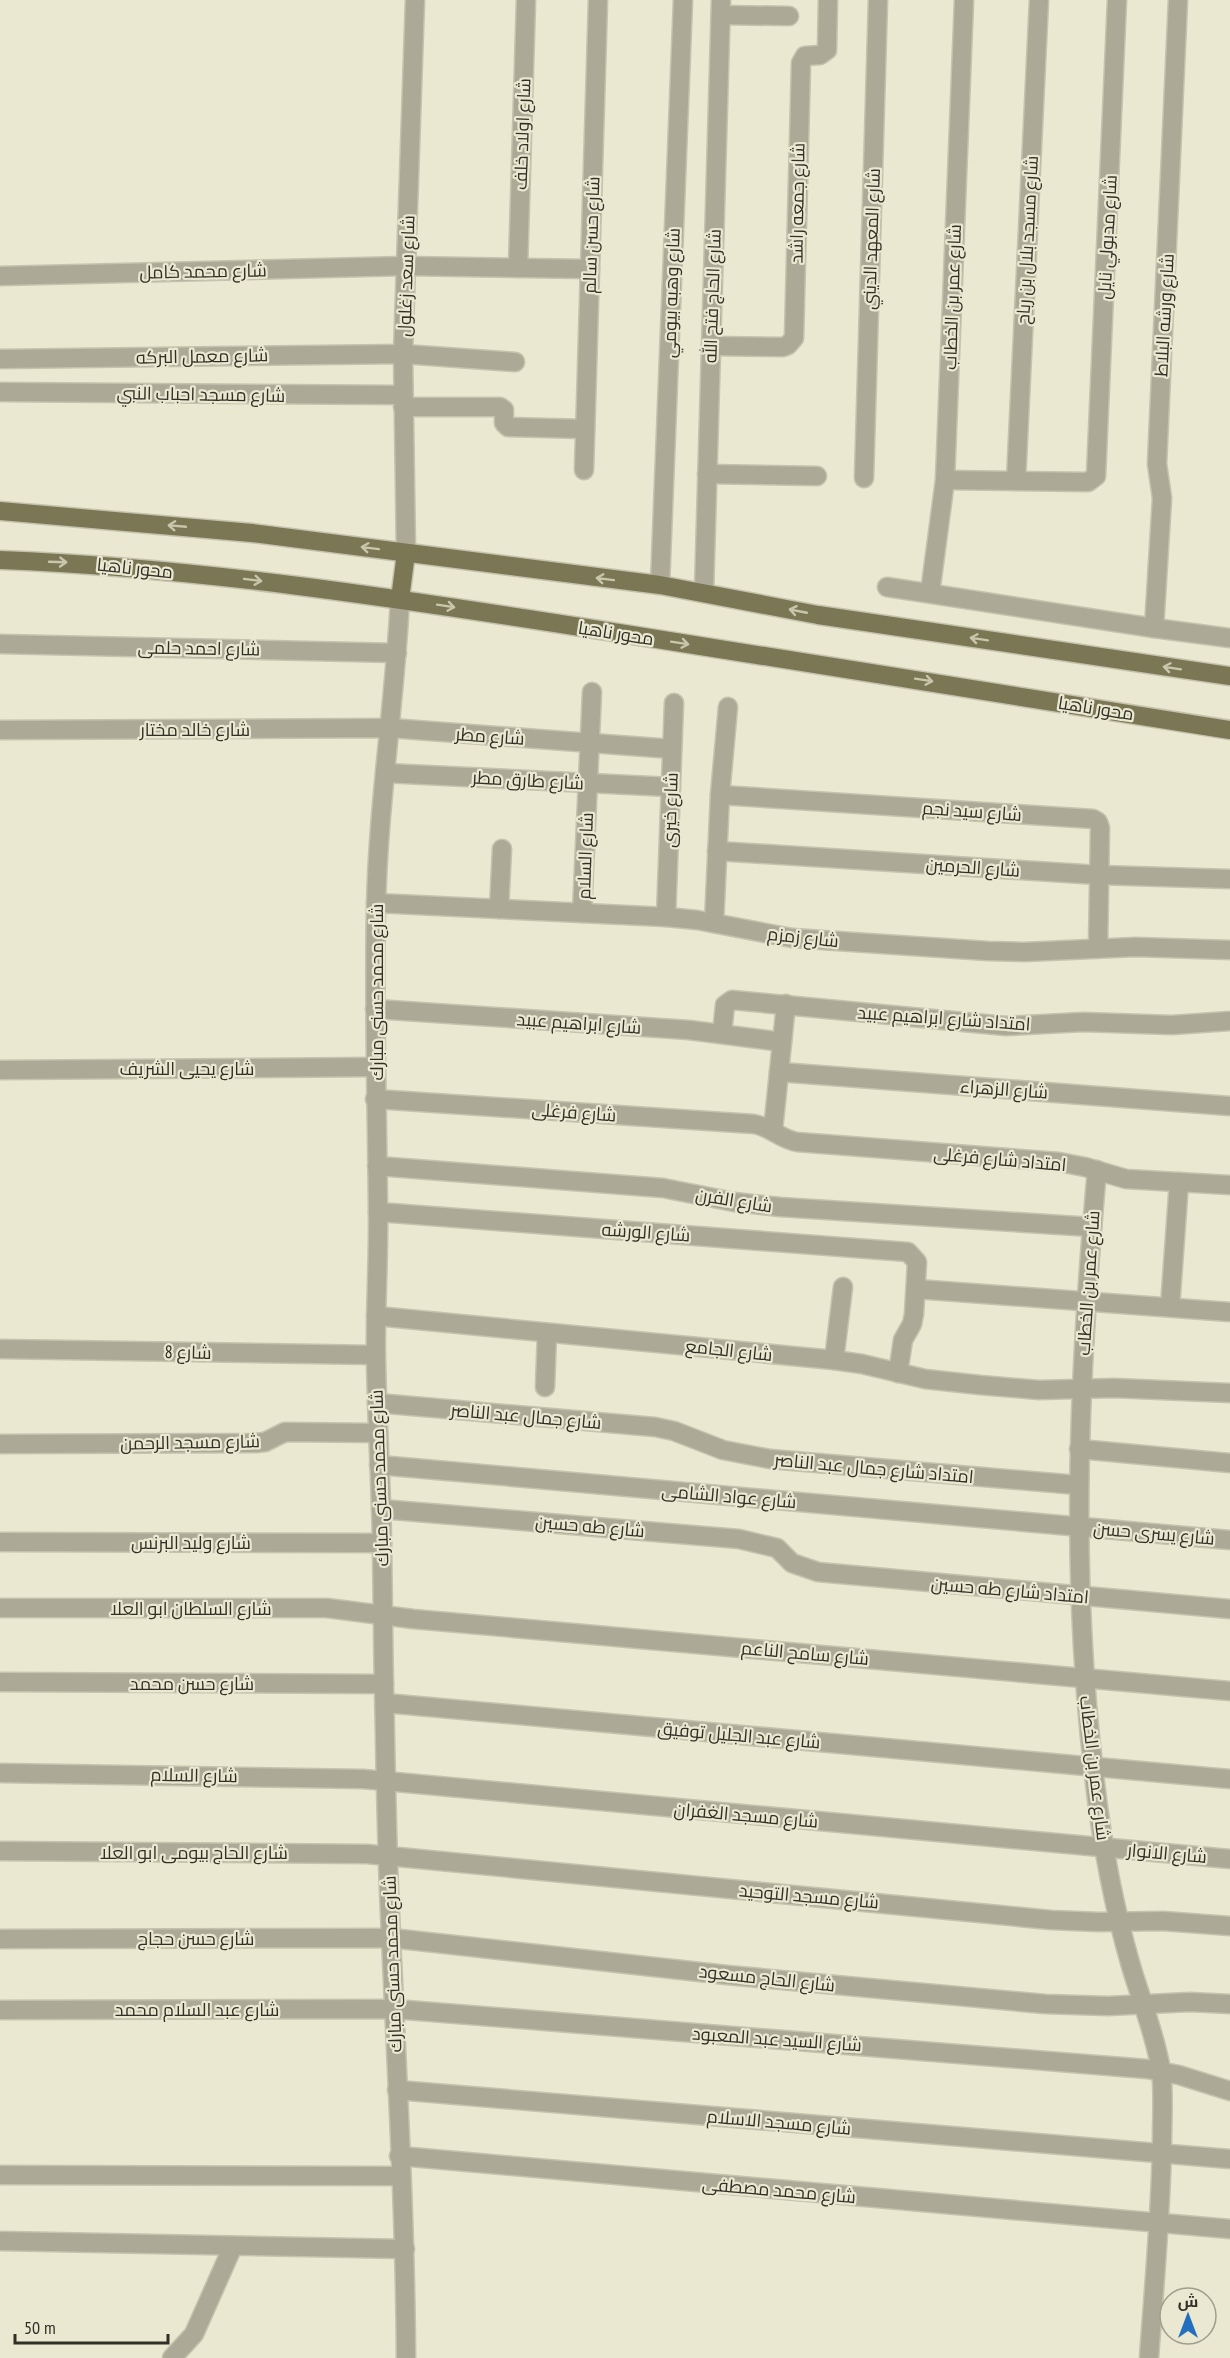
<svg xmlns="http://www.w3.org/2000/svg" width="1230" height="2358" font-family="'PT Sans Narrow',Cairo,sans-serif">
  <style>
    .lines { fill: none; stroke-linecap: round; stroke-linejoin: round }
    .minor-casing { stroke: #c5c3ae; stroke-width: 21 }
    .major-casing { stroke: #c5c3ae; stroke-width: 21 }
    .minor { stroke: #acaa97; stroke-width: 18 }
    .major { stroke: #7b7755; stroke-width: 18 }
    .oneway { stroke: #c9c6ab }
    .labels { text-anchor: middle; dominant-baseline: central; stroke-width: 4.5; stroke-linejoin: round; paint-order: stroke }
    .street-label { font-size: 18px; fill: #313027; stroke: #eae8d0 }
  </style>
  <rect width="100%" height="100%" fill="#eae8d0"/>
  <g class="lines">
    <defs>
      <g id="minor">
        <path d="M721 15 789 16"/>
        <path d="M518 268 526 0"/>
        <path d="M0 276 405 266 590 269"/>
        <path d="M711 346 783 347 788 345 794 338 801 63 805 56 820 55 827 50 828 0"/>
        <path d="M0 359 403 354 515 362"/>
        <path d="M0 392 403 395"/>
        <path d="M403 407H500L504 410V423L508 427 585 429"/>
        <path d="M584 470 598 0"/>
        <path d="M707 474 817 476"/>
        <path d="M864 478 878 0"/>
        <path d="M945 480 1088 482 1096 476 1117 0"/>
        <path d="M1016 481 1039 0"/>
        <path d="M406 553 403 354 415 0"/>
        <path d="M660 585 683 0"/>
        <path d="M887 587 1154 628 1230 638"/>
        <path d="M704 592 721 0"/>
        <path d="M930 593 945 480 964 0"/>
        <path d="M400 599C395 702 378 804 376 908 374 1008 377 1108 378 1208 379 1258 375 1309 376 1359 377 1421 381 1483 382 1544 383 1651 385 1757 388 1863 394 2028 405 2193 406 2358"/>
        <path d="M1154 628 1162 498 1157 464 1178 0"/>
        <path d="M0 644 397 653"/>
        <path d="M0 730 390 728 672 749"/>
        <path d="M385 773 671 787"/>
        <path d="M720 795 1093 819 1098 822 1100 828 1098 948"/>
        <path d="M717 851 1099 875 1230 879"/>
        <path d="M376 903 666 917 697 920 792 938 988 951 1024 952 1136 947 1230 950"/>
        <path d="M499 909 502 849"/>
        <path d="M582 913 592 692"/>
        <path d="M666 917 674 703"/>
        <path d="M714 923 720 795 728 707"/>
        <path d="M375 1009 689 1030 782 1042"/>
        <path d="M722 1033 725 1005 732 1000 1006 1026 1083 1022 1172 1025 1230 1021"/>
        <path d="M0 1070 375 1067"/>
        <path d="M779 1072 1230 1106"/>
        <path d="M375 1099 754 1124C771 1127 780 1139 797 1142L1059 1162 1085 1167 1126 1179 1230 1185"/>
        <path d="M773 1130 786 1004"/>
        <path d="M377 1166 663 1188 734 1202 780 1207 1092 1227"/>
        <path d="M1097 1170C1079 1371 1070 1564 1093 1765 1100 1832 1112 1901 1131 1966 1141 2000 1155 2034 1161 2070 1164 2093 1162 2118 1162 2142 1161 2214 1154 2286 1149 2358"/>
        <path d="M378 1212 908 1252 917 1262 914 1314 912 1324 903 1340 898 1373"/>
        <path d="M916 1289 1230 1312"/>
        <path d="M1170 1307 1179 1182"/>
        <path d="M376 1316 834 1360 862 1364 925 1379 980 1385 1039 1390 1114 1388 1230 1393"/>
        <path d="M0 1349 375 1355"/>
        <path d="M834 1360 843 1287"/>
        <path d="M545 1387 547 1333"/>
        <path d="M377 1403 655 1427 674 1431 723 1450 770 1459 1078 1485"/>
        <path d="M0 1444 256 1443 265 1442 285 1432 378 1433"/>
        <path d="M1079 1449 1230 1463"/>
        <path d="M379 1465 1230 1540"/>
        <path d="M381 1509 739 1539 777 1548 792 1563 818 1572 1230 1609"/>
        <path d="M0 1542 382 1543"/>
        <path d="M0 1608H327L413 1619 1230 1691"/>
        <path d="M0 1682 384 1684"/>
        <path d="M385 1703 1230 1779"/>
        <path d="M0 1773 363 1779 1230 1859"/>
        <path d="M0 1851 367 1854 1051 1920 1099 1922 1163 1921 1230 1926"/>
        <path d="M0 1939 391 1938 727 1975 1045 2004 1108 2006 1190 2002 1230 2004"/>
        <path d="M0 2010 394 2009 1147 2069 1179 2075 1230 2091"/>
        <path d="M397 2090 1230 2159"/>
        <path d="M399 2156 1230 2229"/>
        <path d="M0 2175 400 2176"/>
        <path d="M0 2241 405 2249"/>
        <path d="M172 2358 194 2334 233 2246"/>
      </g>
      <g id="major">
        <path d="M0 511 252 533 660 585 818 615 1230 676"/>
        <path d="M0 560C208 568 414 601 619 633 823 666 1027 697 1230 730"/>
        <path d="M400 599 406 553"/>
      </g>
    </defs>
    <!-- minor casing -->
    <use href="#minor" class="minor-casing"/>
    <!-- major casing -->
    <use href="#major" class="major-casing"/>
    <!-- minor -->
    <use href="#minor" class="minor"/>
    <!-- major -->
    <use href="#major" class="major"/>
  </g>
  <!-- one-way arrows -->
  <defs><path id="oneway-shaft" d="M-6 0H5M1.5-3L5.5 0L1.5 3" fill="none" stroke-width="1.6" stroke-linecap="round" stroke-linejoin="round" transform="scale(1.5)"/></defs>
  <g class="oneway">
    <use href="#oneway-shaft" transform="translate(177 526) rotate(-175)"/>
    <use href="#oneway-shaft" transform="translate(370 548) rotate(-173)"/>
    <use href="#oneway-shaft" transform="translate(58 562) rotate(2)"/>
    <use href="#oneway-shaft" transform="translate(605 579) rotate(-173)"/>
    <use href="#oneway-shaft" transform="translate(253 580) rotate(7)"/>
    <use href="#oneway-shaft" transform="translate(446 606) rotate(9)"/>
    <use href="#oneway-shaft" transform="translate(798 611) rotate(-169)"/>
    <use href="#oneway-shaft" transform="translate(979 639) rotate(-171)"/>
    <use href="#oneway-shaft" transform="translate(680 643) rotate(9)"/>
    <use href="#oneway-shaft" transform="translate(1172 668) rotate(-171)"/>
    <use href="#oneway-shaft" transform="translate(924 680) rotate(9)"/>
  </g>
  <g class="labels">
    <!-- street labels -->
    <g class="street-label">
      <text transform="translate(522 134) rotate(-88)">شارع اولاد خلف</text>
      <text transform="translate(797 203) rotate(-89)">شارع جمعه راشد</text>
      <text transform="translate(591 235) rotate(-88)">شارع حسن سالم</text>
      <text transform="translate(1107 237) rotate(-87)">شارع مدبولي نايل</text>
      <text transform="translate(871 239) rotate(-88)">شارع المعهد الديني</text>
      <text transform="translate(1027 240) rotate(-87)">شارع مسجد بلال بن رباح</text>
      <text transform="translate(203 271) rotate(-1)">شارع محمد كامل</text>
      <text transform="translate(406 276) rotate(-88)">شارع سعد زغلول</text>
      <text transform="translate(671 293) rotate(-88)">شارع وهبه بيومي</text>
      <text transform="translate(712 296) rotate(-88)">شارع الحاج فتح الله</text>
      <text transform="translate(952 297) rotate(-88)">شارع عمر بن الخطاب</text>
      <text transform="translate(1164 315) rotate(-87)">شارع ورشه البلاط</text>
      <text transform="translate(202 356) rotate(-1)">شارع معمل البركه</text>
      <text transform="translate(201 394) rotate(1)">شارع مسجد احباب النبي</text>
      <text transform="translate(135 568) rotate(6)">محور ناهيا</text>
      <text transform="translate(616 633) rotate(9)">محور ناهيا</text>
      <text transform="translate(199 648) rotate(1)">شارع احمد حلمى</text>
      <text transform="translate(1096 708) rotate(9)">محور ناهيا</text>
      <text x="195" y="729">شارع خالد مختار</text>
      <text transform="translate(490 736) rotate(4)">شارع مطر</text>
      <text transform="translate(528 780) rotate(3)">شارع طارق مطر</text>
      <text transform="translate(670 810) rotate(-88)">شارع خيرى</text>
      <text transform="translate(972 811) rotate(4)">شارع سيد نجم</text>
      <text transform="translate(585 856) rotate(-88)">شارع السلام</text>
      <text transform="translate(973 867) rotate(4)">شارع الحرمين</text>
      <text transform="translate(803 937) rotate(6)">شارع زمزم</text>
      <text transform="translate(376 992) rotate(-90)">شارع محمد حسنى مبارك</text>
      <text transform="translate(944 1018) rotate(4)">امتداد شارع ابراهيم عبيد</text>
      <text transform="translate(579 1023) rotate(4)">شارع ابراهيم عبيد</text>
      <text x="187" y="1068">شارع يحيى الشريف</text>
      <text transform="translate(1004 1089) rotate(4)">شارع الزهراء</text>
      <text transform="translate(574 1112) rotate(4)">شارع فرغلى</text>
      <text transform="translate(1000 1159) rotate(5)">امتداد شارع فرغلى</text>
      <text transform="translate(734 1200) rotate(9)">شارع الفرن</text>
      <text transform="translate(646 1232) rotate(4)">شارع الورشه</text>
      <text transform="translate(1088 1283) rotate(-86)">شارع عمر بن الخطاب</text>
      <text transform="translate(729 1350) rotate(6)">شارع الجامع</text>
      <text transform="translate(188 1352) rotate(1)">شارع 8</text>
      <text transform="translate(526 1416) rotate(5)">شارع جمال عبد الناصر</text>
      <text transform="translate(190 1442) rotate(-1)">شارع مسجد الرحمن</text>
      <text transform="translate(874 1468) rotate(5)">امتداد شارع جمال عبد الناصر</text>
      <text transform="translate(379 1478) rotate(-92)">شارع محمد حسنى مبارك</text>
      <text transform="translate(729 1496) rotate(5)">شارع عواد الشامى</text>
      <text transform="translate(590 1526) rotate(5)">شارع طه حسين</text>
      <text transform="translate(1154 1533) rotate(5)">شارع يسرى حسن</text>
      <text x="191" y="1542">شارع وليد البرنس</text>
      <text transform="translate(1010 1590) rotate(5)">امتداد شارع طه حسين</text>
      <text x="191" y="1608">شارع السلطان ابو العلا</text>
      <text transform="translate(805 1653) rotate(5)">شارع سامح الناعم</text>
      <text x="192" y="1683">شارع حسن محمد</text>
      <text transform="translate(739 1735) rotate(5)">شارع عبد الجليل توفيق</text>
      <text transform="translate(1095 1768) rotate(83)">شارع عمر بن الخطاب</text>
      <text transform="translate(194 1775) rotate(1)">شارع السلام</text>
      <text transform="translate(746 1815) rotate(5)">شارع مسجد الغفران</text>
      <text x="194" y="1852">شارع الحاج بيومى ابو العلا</text>
      <text transform="translate(1167 1853) rotate(5)">شارع الانوار</text>
      <text transform="translate(809 1896) rotate(5)">شارع مسجد التوحيد</text>
      <text x="196" y="1938">شارع حسن حجاج</text>
      <text transform="translate(392 1964) rotate(-92)">شارع محمد حسنى مبارك</text>
      <text transform="translate(767 1978) rotate(6)">شارع الحاج مسعود</text>
      <text x="197" y="2009">شارع عبد السلام محمد</text>
      <text transform="translate(777 2039) rotate(4)">شارع السيد عبد المعبود</text>
      <text transform="translate(779 2122) rotate(5)">شارع مسجد الاسلام</text>
      <text transform="translate(779 2190) rotate(5)">شارع محمد مصطفى</text>
    </g>
  </g>
  <!-- north arrow -->
  <g transform="translate(1188 2316)"><circle r="28" fill="#eae8d0" stroke="#a09e8c" stroke-width="1.5"/>
  <path d="M0-4.5L10 22L0 15L-10 22Z" fill="#236ebe"/>
  <text y="-9" font-size="16" font-weight="bold" text-anchor="middle" fill="#313027">ش</text>
  </g>
  <!-- scale -->
  <path d="M15 2334v9h153v-9" fill="none" stroke="#313027" stroke-width="3"/>
  <text x="24" y="2334" font-size="18" fill="#313027" stroke="#eae8d0" stroke-width="4.5" paint-order="stroke">50 m</text>
</svg>
